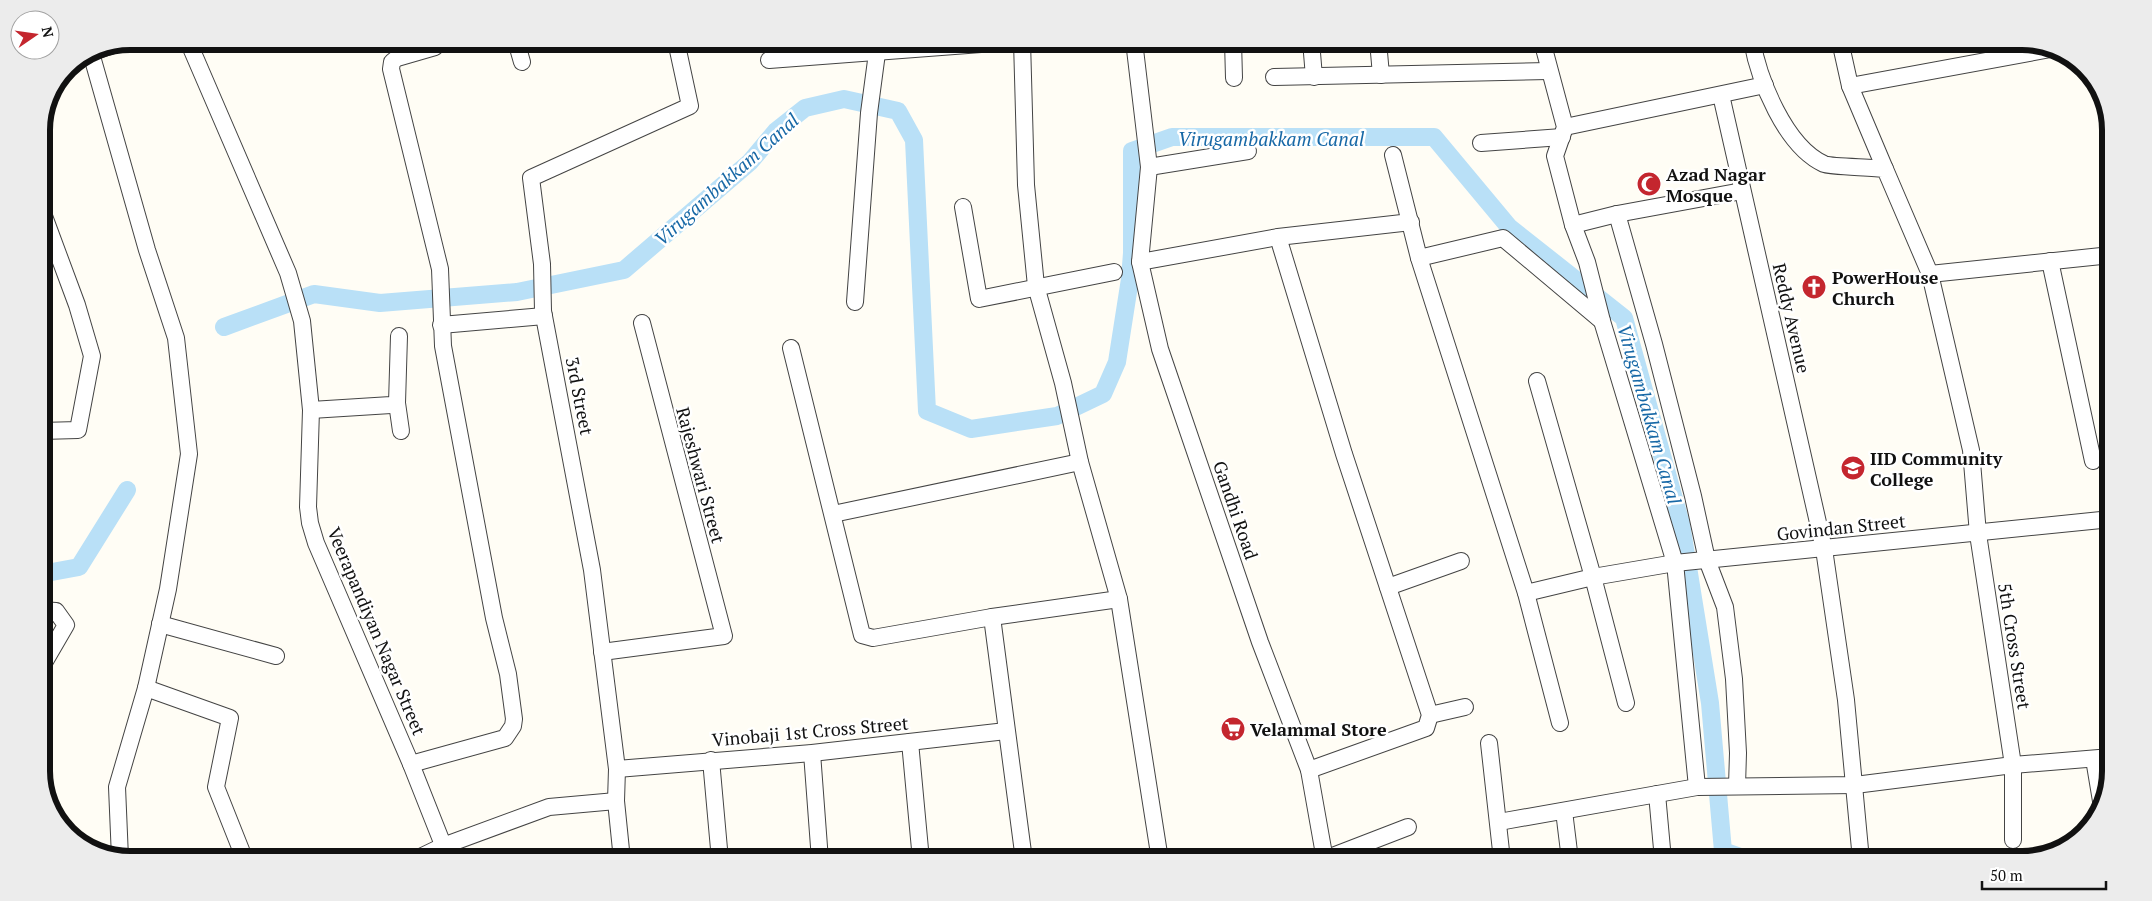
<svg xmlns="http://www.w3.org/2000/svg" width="2152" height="901" font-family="'PT Serif',serif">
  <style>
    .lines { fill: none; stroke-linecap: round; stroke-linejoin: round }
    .canal { stroke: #b9e0f7; stroke-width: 18 }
    .minor-casing { stroke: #444; stroke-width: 18 }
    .minor { stroke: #fff; stroke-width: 16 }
    .labels { text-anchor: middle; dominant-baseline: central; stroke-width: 5; stroke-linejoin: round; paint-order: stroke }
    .poi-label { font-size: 18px; font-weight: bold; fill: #111; stroke: #fff; text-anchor: start }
    .street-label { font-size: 18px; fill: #111; stroke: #fff }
    .water-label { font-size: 19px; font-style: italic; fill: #1768a6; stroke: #fff }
    .rim { fill: none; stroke: #111; stroke-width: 6 }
  </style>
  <rect width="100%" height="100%" fill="#fffdf5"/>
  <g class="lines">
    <!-- canal -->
    <g class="canal">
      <path d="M224 327 314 294 380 303 517 292 624 270 750 162 776 131 805 108 844 99 898 111 914 140 927 411 971 429 1057 416 1103 394 1117 362 1130 279 1132 253V151L1172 137H1434L1509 227 1624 318 1681 524 1710 703 1723 851 1749 860"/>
      <path d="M41 574 79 567 127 490"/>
    </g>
    <defs>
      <g id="minor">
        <path d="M188 41 288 273 302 321 311 410 308 507 310 523 316 543 411 764 449 860"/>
        <path d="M516 41 522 62"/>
        <path d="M1022 41 1026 185 1036 286 1063 383 1080 462 1119 599 1160 860"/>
        <path d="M1134 41 1149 167 1140 262 1160 349 1260 642 1309 770 1325 860"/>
        <path d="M1233 41 1234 78"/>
        <path d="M1311 41 1314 77"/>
        <path d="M1378 41 1381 75"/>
        <path d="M1542 41 1565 127 1555 156 1573 225 1587 262 1602 321 1675 563 1697 787"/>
        <path d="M1752 41C1759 80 1785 146 1824 164 1831 167 1873 167 1885 169L1930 274 1971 450 1978 534 2013 765V840"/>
        <path d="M1840 41 1850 86 1885 169"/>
        <path d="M88 53 117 44"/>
        <path d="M91 53 147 250 176 338 189 454 168 589 146 688 117 787 120 858"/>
        <path d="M769 60 1022 41"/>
        <path d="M1274 77 1548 71"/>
        <path d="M1850 86 2056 48"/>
        <path d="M1721 95 1824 549 1846 700 1861 860"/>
        <path d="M1565 127 1765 85"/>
        <path d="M1481 143 1562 137"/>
        <path d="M1393 155 1419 258 1526 593 1560 723"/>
        <path d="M1149 167 1248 151"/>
        <path d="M963 207 979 299 1114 272"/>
        <path d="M41 208 77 305 92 356 78 430 41 431"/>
        <path d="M1617 214 1654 344 1693 496 1707 560 1725 607 1734 679 1738 753 1737 786"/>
        <path d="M1573 225 1617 214 1742 191"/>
        <path d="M1278 237 1344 454 1430 715 1426 728 1309 770"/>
        <path d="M1419 258 1503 238 1602 321"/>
        <path d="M2050 261 2093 461"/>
        <path d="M1140 262 1278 237 1411 222"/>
        <path d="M1930 274 2111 255"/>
        <path d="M855 302 869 113 877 53"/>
        <path d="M441 325 544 316"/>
        <path d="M399 336 397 403 401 431"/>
        <path d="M791 348 862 635 873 638 992 617 1119 599"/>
        <path d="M1537 381 1593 577 1626 703"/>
        <path d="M311 410 391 405 397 403"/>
        <path d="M833 514 1080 462"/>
        <path d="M1388 587 1461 561"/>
        <path d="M1526 593 1593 577 1675 563 2111 519"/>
        <path d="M41 610 56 611 66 625 41 668"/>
        <path d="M992 617 1024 860"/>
        <path d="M160 624 276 656"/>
        <path d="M602 652 724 636 642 323"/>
        <path d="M146 688 230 718 216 787 245 860"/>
        <path d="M1430 715 1465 707"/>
        <path d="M910 742 921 860"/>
        <path d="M1489 743 1502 860"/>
        <path d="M812 753 820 860"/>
        <path d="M2094 759 2102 807"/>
        <path d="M711 760 720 860"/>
        <path d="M411 764 505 738 513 726 514 719 508 674 494 618 443 346 440 269 391 69 392 62 397 58 435 47 440 41"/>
        <path d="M617 769 812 753 1006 731"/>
        <path d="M1657 794 1663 860"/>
        <path d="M1564 811 1570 860"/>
        <path d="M1499 822 1697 787 1855 785 2013 765 2111 757"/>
        <path d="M1325 859 1408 827"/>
        <path d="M414 860 443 846 549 807 616 801"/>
        <path d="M622 860 616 801 617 769 592 570 543 311 542 264 531 178 690 106 676 41"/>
      </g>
    </defs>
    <!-- minor casing -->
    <use href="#minor" class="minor-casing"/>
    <!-- minor -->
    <use href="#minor" class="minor"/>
  </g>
  <!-- icons -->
  <defs>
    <symbol id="mosque-disc" viewBox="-11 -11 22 22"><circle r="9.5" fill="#c4262e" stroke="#fff"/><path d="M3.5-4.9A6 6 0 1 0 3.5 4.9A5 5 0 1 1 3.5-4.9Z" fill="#fff"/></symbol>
    <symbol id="church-disc" viewBox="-11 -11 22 22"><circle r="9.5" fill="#c4262e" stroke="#fff"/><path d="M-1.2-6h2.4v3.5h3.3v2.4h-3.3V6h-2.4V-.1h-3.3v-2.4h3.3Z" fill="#fff"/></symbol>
    <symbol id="university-disc" viewBox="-11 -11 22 22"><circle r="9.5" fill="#c4262e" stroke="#fff"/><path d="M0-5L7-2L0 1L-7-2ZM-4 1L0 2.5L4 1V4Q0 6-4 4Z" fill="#fff"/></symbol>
    <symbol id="supermarket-disc" viewBox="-11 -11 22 22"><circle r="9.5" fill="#c4262e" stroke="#fff"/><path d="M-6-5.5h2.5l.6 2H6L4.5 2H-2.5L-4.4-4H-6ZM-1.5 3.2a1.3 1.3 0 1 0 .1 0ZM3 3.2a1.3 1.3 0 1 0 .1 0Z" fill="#fff"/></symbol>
  </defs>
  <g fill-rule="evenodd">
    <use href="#mosque-disc" x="1635" y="170" width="28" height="28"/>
    <use href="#church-disc" x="1800" y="273" width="28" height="28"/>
    <use href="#university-disc" x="1839" y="454" width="28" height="28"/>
    <use href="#supermarket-disc" x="1219" y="715" width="28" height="28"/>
  </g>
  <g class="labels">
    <!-- poi labels -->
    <g class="poi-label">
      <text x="1666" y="174">Azad Nagar<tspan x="1666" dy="21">Mosque</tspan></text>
      <text x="1832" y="277">PowerHouse<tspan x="1832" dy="21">Church</tspan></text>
      <text x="1870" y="458">IID Community<tspan x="1870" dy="21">College</tspan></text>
      <text x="1250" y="729">Velammal Store</text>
    </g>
    <!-- street labels -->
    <g class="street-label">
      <text transform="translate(1792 318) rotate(77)">Reddy Avenue</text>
      <text transform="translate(580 396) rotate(79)">3rd Street</text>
      <text transform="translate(701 475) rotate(75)">Rajeshwari Street</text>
      <text transform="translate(1236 510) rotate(71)">Gandhi Road</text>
      <text transform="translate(1841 527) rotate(-6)">Govindan Street</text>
      <text transform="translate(377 631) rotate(67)">Veerapandiyan Nagar Street</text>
      <text transform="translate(2015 646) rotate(81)">5th Cross Street</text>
      <text transform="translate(810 731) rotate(-5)">Vinobaji 1st Cross Street</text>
    </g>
    <!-- water labels -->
    <g class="water-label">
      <text x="1271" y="138">Virugambakkam Canal</text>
      <text transform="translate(726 179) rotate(-42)">Virugambakkam Canal</text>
      <text transform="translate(1650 414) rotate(74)">Virugambakkam Canal</text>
    </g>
  </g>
  <!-- crop -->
  <path d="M0 0H2152V901H0ZM130 50H2022A80 80 0 0 1 2102 130V771A80 80 0 0 1 2022 851H130A80 80 0 0 1 50 771V130A80 80 0 0 1 130 50Z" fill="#ececec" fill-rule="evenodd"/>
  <path class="rim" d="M130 50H2022A80 80 0 0 1 2102 130V771A80 80 0 0 1 2022 851H130A80 80 0 0 1 50 771V130A80 80 0 0 1 130 50Z"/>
  <!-- north arrow -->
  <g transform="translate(35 35) rotate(77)"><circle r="24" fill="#ffffff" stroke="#a0a0a0"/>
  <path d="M0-4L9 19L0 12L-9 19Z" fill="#c4262e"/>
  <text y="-8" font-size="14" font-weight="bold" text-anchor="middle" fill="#111111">N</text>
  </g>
  <!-- scale -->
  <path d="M1982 881v8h124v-8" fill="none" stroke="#111111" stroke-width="2.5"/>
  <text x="1990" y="881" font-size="15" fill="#111111" stroke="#ffffff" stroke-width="4" paint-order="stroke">50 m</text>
</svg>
